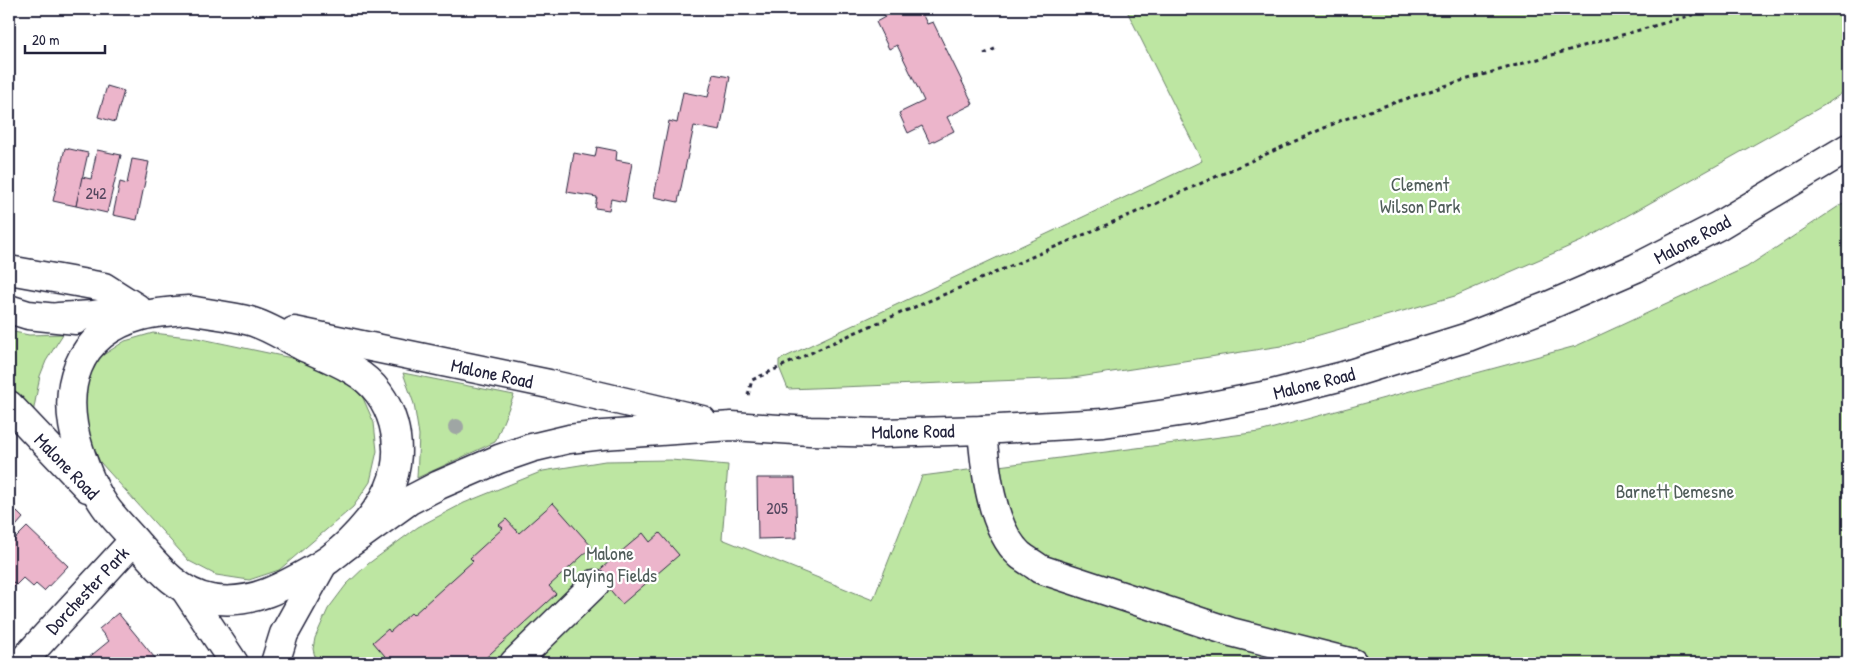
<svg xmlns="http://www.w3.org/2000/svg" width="1857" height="672" font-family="'Patrick Hand',sans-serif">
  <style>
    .green { fill: #bde6a2; stroke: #70846e }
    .building { fill: #ecb5cb; stroke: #22223b }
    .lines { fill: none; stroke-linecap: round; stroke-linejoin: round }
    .minor-casing { stroke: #22223b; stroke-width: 31 }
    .major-casing { stroke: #22223b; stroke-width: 31 }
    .highway-casing { stroke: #22223b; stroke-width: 31 }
    .path { stroke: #22223b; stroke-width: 3; stroke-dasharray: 4 4; stroke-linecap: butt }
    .minor { stroke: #fff; stroke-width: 28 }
    .major { stroke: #fff; stroke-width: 28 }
    .highway { stroke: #fff; stroke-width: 28 }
    .tree { fill: #9fa6a4 }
    .labels { text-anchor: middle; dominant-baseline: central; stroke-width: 4.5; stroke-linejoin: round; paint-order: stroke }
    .number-label { font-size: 16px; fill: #54475f }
    .park-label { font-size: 19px; fill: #505d5a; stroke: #fff }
    .street-label { font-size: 19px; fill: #22223b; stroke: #fff }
  </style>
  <rect width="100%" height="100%" fill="#fff"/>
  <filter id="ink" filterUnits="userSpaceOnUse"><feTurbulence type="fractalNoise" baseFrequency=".02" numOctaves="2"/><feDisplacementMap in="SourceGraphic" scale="10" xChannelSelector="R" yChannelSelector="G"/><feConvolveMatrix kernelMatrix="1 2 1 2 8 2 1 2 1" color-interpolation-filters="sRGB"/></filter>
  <g filter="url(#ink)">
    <!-- green -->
    <g class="green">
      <path d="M1126 9H1848V89L1828 103 1584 240 1455 296 1281 346 1073 378 788 389 779 367V360L1202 161Z"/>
      <path d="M1848 200V663H313L315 657 313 649 315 638 328 609 346 585 368 564 418 527 464 503 543 471 605 461 671 460 728 465 722 539 873 600 922 476 1259 432 1576 346 1747 267Z"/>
      <path d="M9 331 29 335 63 334 46 361 40 376 33 413 9 388Z"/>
      <path d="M153 333 197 338 320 364 342 376 363 398 374 423 377 451 370 482 353 507 279 570 249 580 216 575 189 561 100 462 87 434 84 407 88 376 100 357 125 341Z"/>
      <path d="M403 373 514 395 495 442 417 478 419 435 414 404Z"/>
    </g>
    <!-- building -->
    <g class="building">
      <path d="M881 9H920L927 24 933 22 973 104 947 117 954 131 930 143 922 126 908 133 899 113 924 101 897 45 889 49 876 22 885 17Z"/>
      <path d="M713 74 730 77 720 131 694 126 678 202 654 197 669 121 677 123 683 92 708 97Z"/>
      <path d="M107 86 124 91 115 122 98 117Z"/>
      <path d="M597 147 617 151 616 160 632 163 625 202 611 199 609 210 595 208 597 197 567 192 574 153 595 157Z"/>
      <path d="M65 148 88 153 76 206 53 201Z"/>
      <path d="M97 150 121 155 107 213 76 206 82 177 91 179Z"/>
      <path d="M132 159 149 162 137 220 113 215 120 182 127 184Z"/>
      <path d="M757 478H795L797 538 758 539Z"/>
      <path d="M553 503 592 547 549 586 556 594 480 663H391L373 642 388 629 390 632 411 613 413 615 473 561 470 558 503 528 499 525 506 519 519 533Z"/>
      <path d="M9 504 23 518 9 534Z"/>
      <path d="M27 527 68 566 44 591 36 584 33 587 23 578 16 585 9 578V545Z"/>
      <path d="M643 533 650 542 660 533 679 555 622 604 596 573Z"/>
      <path d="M9 578 16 585 9 592Z"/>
      <path d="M118 613 159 663H82L109 641 99 629Z"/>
    </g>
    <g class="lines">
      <defs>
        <g id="minor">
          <path d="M9 270 104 287 137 308"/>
          <path d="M982 430C985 468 991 528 1020 555 1026 560 1034 564 1040 569L1231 632 1353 663"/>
          <path d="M21 663 134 540"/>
          <path d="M514 663 595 584"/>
        </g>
        <g id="major">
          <path d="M186 591 234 663"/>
          <path d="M275 663 284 634 323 564"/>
        </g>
        <g id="highway">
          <path d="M9 309 28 315 76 320"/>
          <path d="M189 310C209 314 231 316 250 321 268 326 286 338 302 346 319 354 338 361 354 371 394 394 407 448 389 489 376 516 345 551 319 566 285 586 251 606 211 599 178 593 157 566 136 542 126 530 114 519 105 506 93 489 85 468 79 449 60 389 75 334 141 316 157 312 173 311 189 310Z"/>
          <path d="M58 317 93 315 135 308"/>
          <path d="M294 331 549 384 702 420"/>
          <path d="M9 405 88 488"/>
          <path d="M342 549 410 500 439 485 499 459 531 448 569 439 603 435 732 426 810 431 884 433 982 430 1104 423 1186 411 1268 395 1343 376 1468 337 1548 306 1636 268 1718 226 1848 148"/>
        </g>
      </defs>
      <!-- minor casing -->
      <use href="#minor" class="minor-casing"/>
      <!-- major casing -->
      <use href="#major" class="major-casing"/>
      <!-- highway casing -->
      <use href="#highway" class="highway-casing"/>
      <!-- path -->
      <g class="path">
        <path d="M984 54 997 48"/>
        <path d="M748 395 752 380 854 333 1153 205 1342 120 1454 83 1713 9"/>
      </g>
      <!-- minor -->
      <use href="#minor" class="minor"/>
      <!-- major -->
      <use href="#major" class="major"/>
      <!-- highway -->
      <use href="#highway" class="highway"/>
    </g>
    <!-- trees -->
    <circle class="tree" cx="456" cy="427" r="8"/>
  </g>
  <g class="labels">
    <!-- number labels -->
    <g class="number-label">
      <text x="96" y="193">242</text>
      <text x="777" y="508">205</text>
    </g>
    <!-- park labels -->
    <g class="park-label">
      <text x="1420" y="184">Clement<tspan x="1420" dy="22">Wilson Park</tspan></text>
      <text x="1675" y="491">Barnett Demesne</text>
      <text x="610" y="553">Malone<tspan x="610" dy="22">Playing Fields</tspan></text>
    </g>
    <!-- street labels -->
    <g class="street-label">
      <text transform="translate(1692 239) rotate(-28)">Malone Road</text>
      <text transform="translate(492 373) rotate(12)">Malone Road</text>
      <text transform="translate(1314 383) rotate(-14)">Malone Road</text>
      <text transform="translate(913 431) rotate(-1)">Malone Road</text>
      <text transform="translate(67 466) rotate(46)">Malone Road</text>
      <text transform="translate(87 590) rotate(-47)">Dorchester Park</text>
    </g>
  </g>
  <!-- margin -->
  <rect width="1857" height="672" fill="none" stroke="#fff" stroke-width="30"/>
  <rect x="15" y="15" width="1827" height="642" fill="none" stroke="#22223b" stroke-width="2" filter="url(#ink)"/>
  <!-- scale -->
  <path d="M25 45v8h80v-8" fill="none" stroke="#22223b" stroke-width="2.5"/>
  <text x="32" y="45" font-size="15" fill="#22223b" stroke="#ffffff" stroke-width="4" paint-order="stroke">20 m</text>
</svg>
